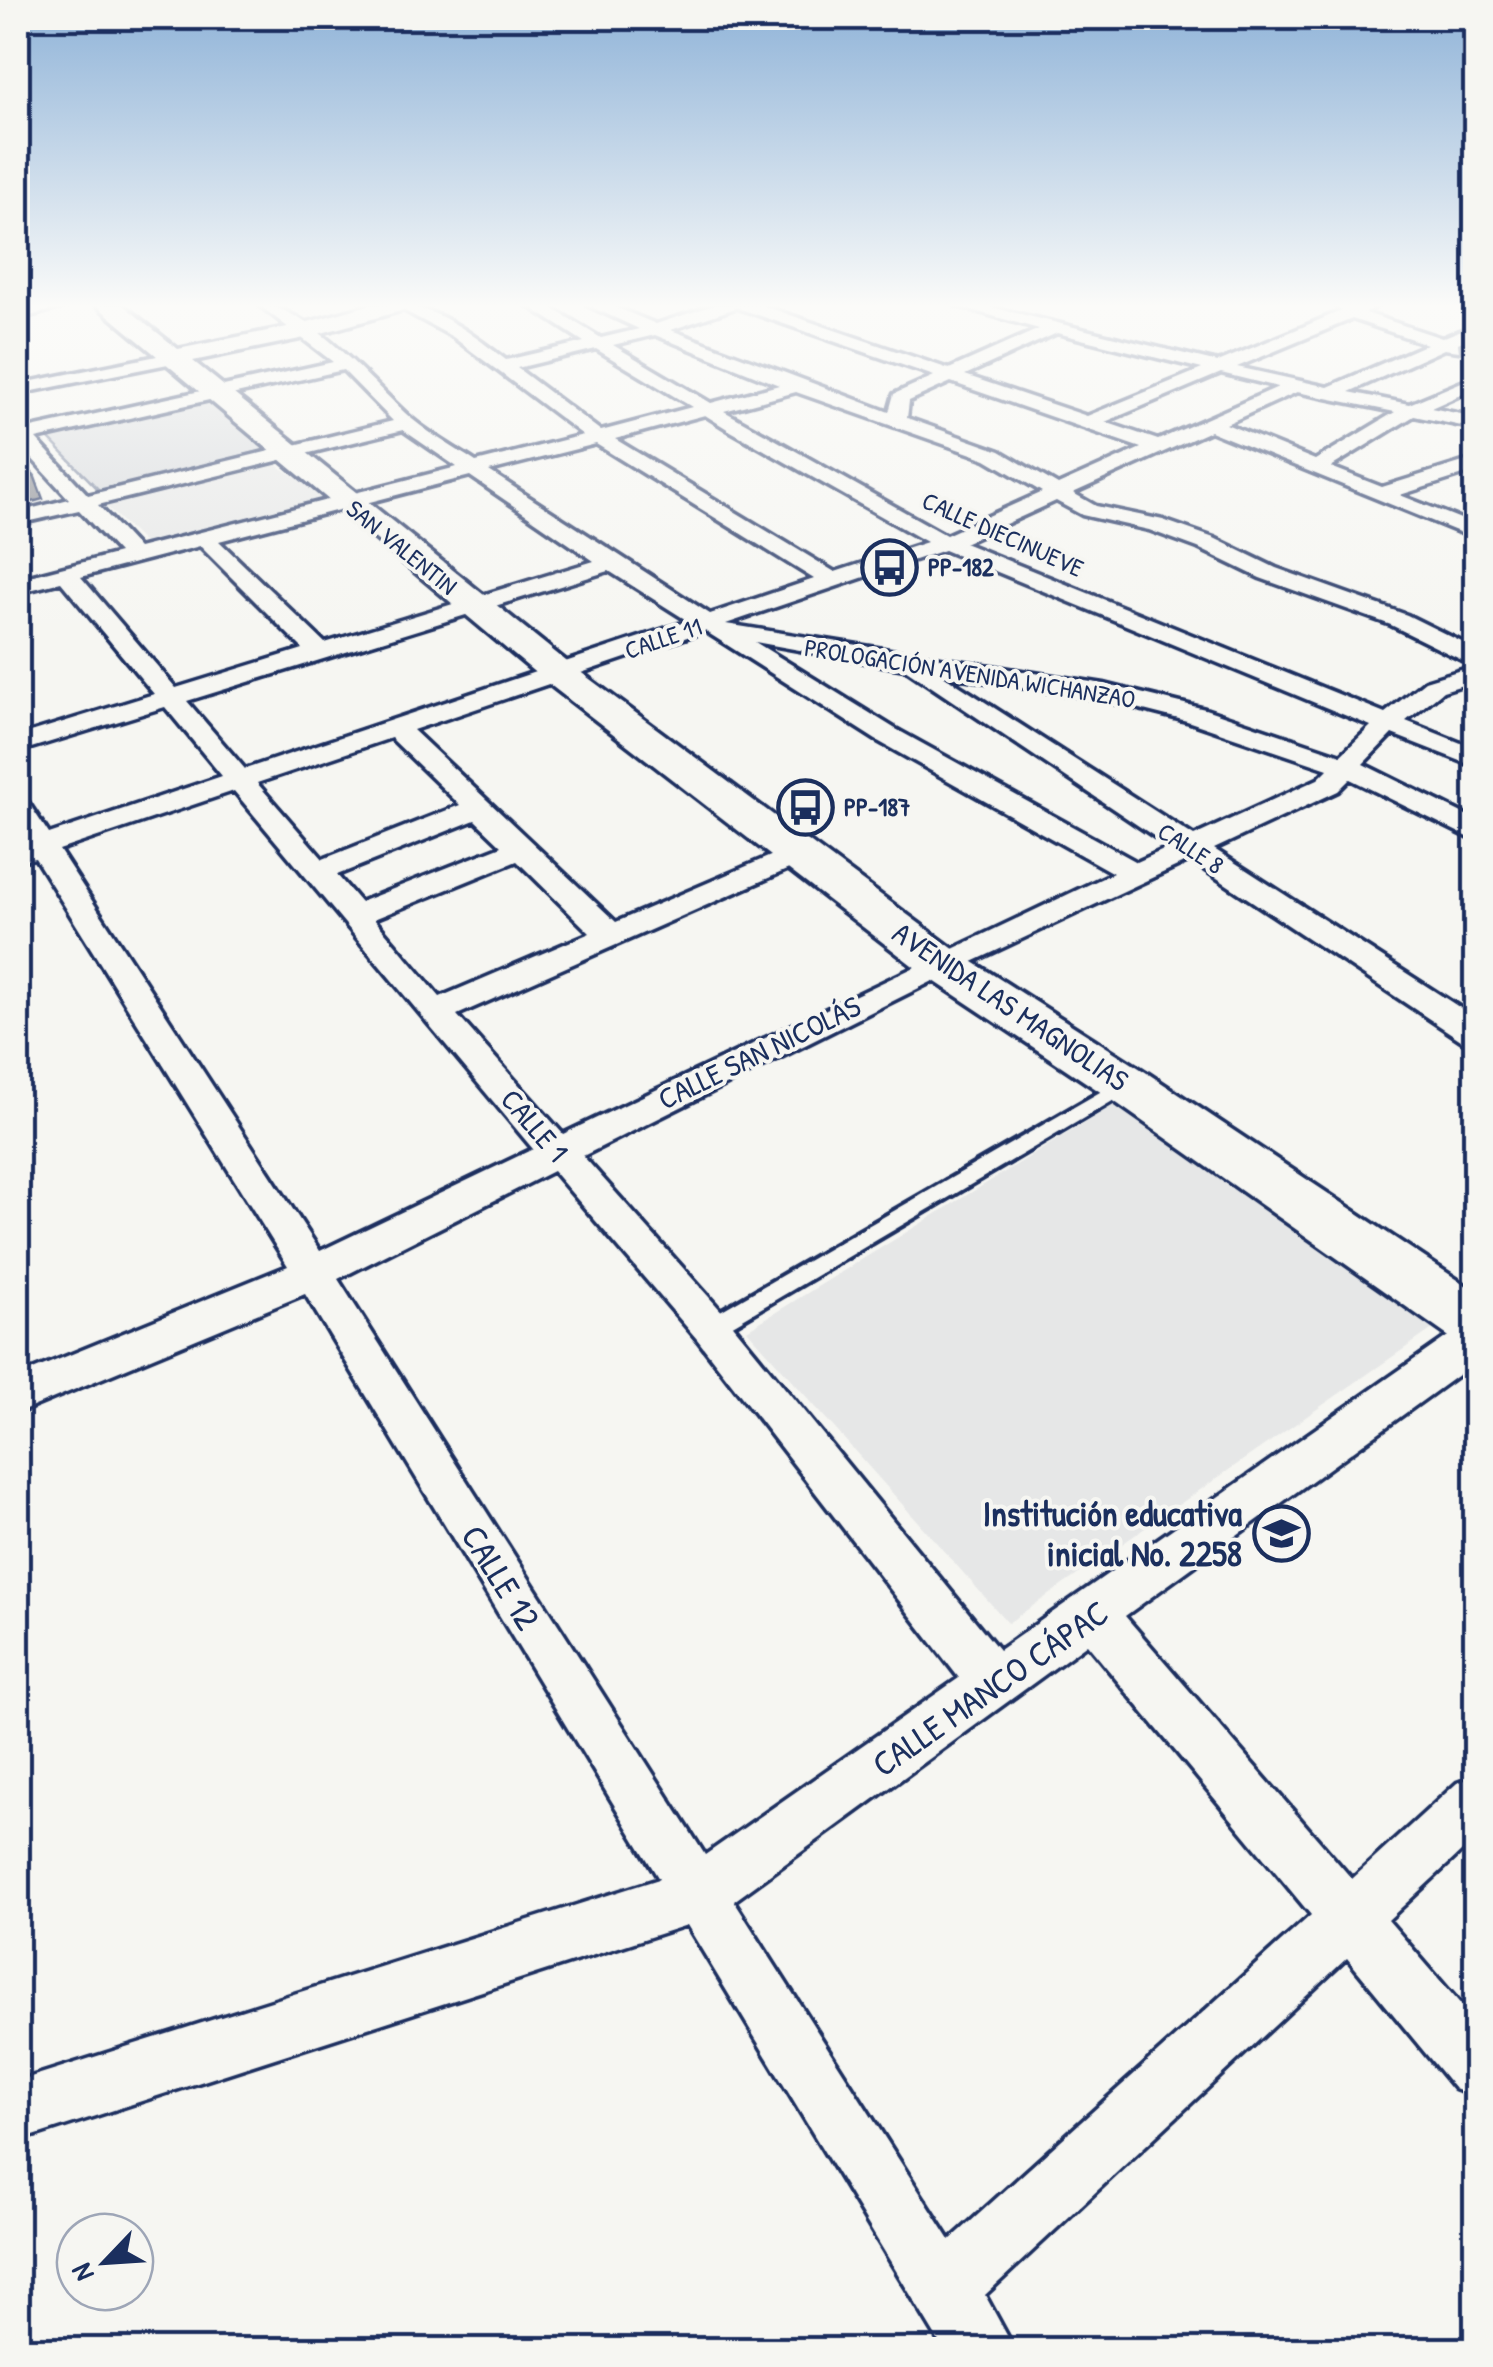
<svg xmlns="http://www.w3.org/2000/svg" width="1493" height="2367" font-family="'Patrick Hand',sans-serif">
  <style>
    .built { fill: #e6e7e7 }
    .green { fill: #d6d9dd; stroke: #78849e; stroke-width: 2.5 }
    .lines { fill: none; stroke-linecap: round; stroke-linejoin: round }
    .lane-casing { stroke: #1b2f5e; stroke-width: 8 }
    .street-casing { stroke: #1b2f5e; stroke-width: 7 }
    .secondary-casing { stroke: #1b2f5e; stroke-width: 7 }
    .lane { fill: #f6f6f2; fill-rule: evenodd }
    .street { fill: #f6f6f2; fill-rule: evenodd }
    .secondary { fill: #f6f6f2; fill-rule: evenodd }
    .shaded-wall { fill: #868990; stroke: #1b2f5e; stroke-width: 2.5 }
    .building { fill: #c0c4cd; stroke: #1b2f5e; stroke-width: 2.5 }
    .labels { text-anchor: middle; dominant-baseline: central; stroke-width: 8; stroke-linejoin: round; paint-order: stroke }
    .far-street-label { font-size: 25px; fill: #1b2f5e; stroke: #f6f6f2 }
    .far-poi-label { font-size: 25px; font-weight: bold; fill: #1b2f5e; stroke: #f6f6f2; text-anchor: start }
    .street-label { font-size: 30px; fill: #1b2f5e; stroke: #f6f6f2 }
    .near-poi-label { font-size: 35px; font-weight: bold; fill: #1b2f5e; stroke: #f6f6f2; text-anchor: end }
    .near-street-label { font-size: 35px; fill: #1b2f5e; stroke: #f6f6f2 }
  </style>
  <rect width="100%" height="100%" fill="#f6f6f2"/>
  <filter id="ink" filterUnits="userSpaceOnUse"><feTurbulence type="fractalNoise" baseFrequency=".01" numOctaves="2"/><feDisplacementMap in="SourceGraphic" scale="20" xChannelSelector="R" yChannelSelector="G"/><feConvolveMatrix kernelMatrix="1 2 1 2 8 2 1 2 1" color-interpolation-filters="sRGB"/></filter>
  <g filter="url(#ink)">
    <!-- built -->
    <g class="built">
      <path d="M274 463 327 498 147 546 104 504Z"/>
      <path d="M1122 1100 1447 1319 1008 1623 747 1330Z"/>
    </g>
    <!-- green -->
    <path class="green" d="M207 400 269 449 100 491 46 436Z"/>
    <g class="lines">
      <defs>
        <path id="lane" d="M1126 1077 1133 1079 1135 1084 1133 1089 719 1333 711 1336 703 1333 700 1327 703 1321Z"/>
        <g id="street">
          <path d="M37 305H71L18 319V309Z"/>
          <path d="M259 305C309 305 375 387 412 419 431 435 455 448 476 462L583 435 453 337 394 305C437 305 473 335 506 360L584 342 527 305H547L601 338 639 329 587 305H610L656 324 714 305H761L949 369 1039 329 954 305H983L1218 362 1341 311 1336 305H1378L1366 313 1442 338 1476 324V335L1458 343 1459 351 1444 349 1349 392 1409 404 1476 376V388L1431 408 1476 417V429L1414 416 1331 467 1382 487 1476 458V471L1400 495 1476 525V539L1210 431 1073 493 1096 506 1163 520 1214 538 1276 568 1407 615 1476 649V681L1443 691 1406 721 1476 749V767L1392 734 1363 764 1476 820V841L1350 779 1338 791 1214 849 1476 1018V1045L1464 1042 1190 860 953 971 583 1156 725 1315 999 1650 1461 1327 1476 1322V1362L1125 1616 1352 1879 1457 1783 1476 1776V1838L1388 1920 1476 2022V2097L1455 2089 1347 1958 985 2295 1015 2350H944L687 1925 18 2141V2081L659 1879 305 1294 18 1413V1376L288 1266 35 858 18 861V844L25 842 18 830V800L28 802 49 834 222 776 165 707 18 752V736L154 694 61 582 18 593V579L119 553 79 510 18 524V512L69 499 18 443V425L27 429 333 362ZM738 307V308L934 376 894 394 889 412 671 330ZM1352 319 1427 344 1328 387 1237 367ZM1057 333 1202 369 1087 416 965 375ZM655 335 779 385 711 403 613 345ZM596 349 692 407 601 431 517 368ZM343 370 393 421 88 495 36 439ZM1221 373 1278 387 1158 440 1105 422ZM951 382 1141 448 1058 485 1000 451 907 418 909 401ZM796 392 986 459 1042 492 946 535 724 411ZM1297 392 1395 412 1315 460 1226 424ZM705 415 729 430 927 542 835 572 615 439ZM403 430 457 467 138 548 98 505ZM596 444 814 579 710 614 489 471ZM470 476 594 561 325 643 219 541ZM1056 501 1082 515 1149 530 1198 548 1260 578 1391 625 1474 666 1425 681 1385 713 964 543ZM200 546 303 649 176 688 81 577ZM944 550 1371 726 1341 755 1205 709 1104 684 726 624ZM609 571 688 621 245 769 187 701ZM705 631 876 740 1113 873 563 1134 457 1015 807 861 812 855 807 849H787L616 922 413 730ZM755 642 905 669 1170 847 1137 862 894 728ZM943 675 1104 700 1187 721 1328 769 1318 779 1194 836ZM391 738 460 805 323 859 257 783ZM234 791 533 1149 320 1251 59 850ZM475 820 502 846 360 902 337 875ZM517 861 590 933 440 997 374 919ZM553 1171 697 1339 959 1678 705 1855 338 1279ZM1087 1644 1311 1915 950 2240 734 1901Z"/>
          <path d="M172 353 178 354V362L18 394V384Z"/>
        </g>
        <path id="secondary" d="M96 305H123L178 349 297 325 369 305H408L404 310 300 339 193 361 571 665 959 953 1144 1071 1476 1292V1349L1455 1341 1108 1097 925 975 545 681Z"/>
      </defs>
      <!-- lane casing -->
      <use href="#lane" class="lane-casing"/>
      <!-- street casing -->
      <use href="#street" class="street-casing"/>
      <!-- secondary casing -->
      <use href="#secondary" class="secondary-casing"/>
      <!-- lane -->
      <use href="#lane" class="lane"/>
      <!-- street -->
      <use href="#street" class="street"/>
      <!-- secondary -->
      <use href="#secondary" class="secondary"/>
    </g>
    <!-- shaded-wall -->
    <path class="shaded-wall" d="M34 475 43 499 18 506V479Z"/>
    <!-- building -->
    <path class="building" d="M18 457 34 475 18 479Z"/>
  </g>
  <!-- sky -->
  <linearGradient id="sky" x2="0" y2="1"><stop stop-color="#8fb3d8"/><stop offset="0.48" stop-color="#fbfbf9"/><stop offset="1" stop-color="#fbfbf9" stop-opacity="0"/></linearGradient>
  <rect width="1493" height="637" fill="url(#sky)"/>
  <!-- icons -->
  <defs>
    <symbol id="bus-ring" viewBox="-11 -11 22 22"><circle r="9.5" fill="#f6f6f2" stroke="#1b2f5e" stroke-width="1.5"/><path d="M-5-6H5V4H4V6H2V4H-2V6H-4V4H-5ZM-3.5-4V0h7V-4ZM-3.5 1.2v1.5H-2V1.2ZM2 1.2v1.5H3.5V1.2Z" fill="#1b2f5e"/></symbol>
    <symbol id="school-ring" viewBox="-11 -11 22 22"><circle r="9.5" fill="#f6f6f2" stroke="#1b2f5e" stroke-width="1.5"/><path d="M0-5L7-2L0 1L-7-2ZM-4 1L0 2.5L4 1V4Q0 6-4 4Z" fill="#1b2f5e"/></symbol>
  </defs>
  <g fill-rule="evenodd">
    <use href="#bus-ring" x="858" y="536" width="63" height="63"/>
    <use href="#bus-ring" x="774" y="776" width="63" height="63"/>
    <use href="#school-ring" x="1250" y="1502" width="63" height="63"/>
  </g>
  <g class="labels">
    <!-- far-street labels -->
    <g class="far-street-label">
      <text transform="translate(1003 534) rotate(24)">CALLE DIECINUEVE</text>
      <text transform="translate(402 547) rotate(39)">SAN VALENTIN</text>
      <text transform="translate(663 638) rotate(-19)">CALLE 11</text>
      <text transform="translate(970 673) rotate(9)">PROLOGACIÓN AVENIDA WICHANZAO</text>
      <text transform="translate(1191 848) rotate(33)">CALLE 8</text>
    </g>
    <!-- far-poi labels -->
    <g class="far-poi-label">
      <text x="928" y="567">PP-182</text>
      <text x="844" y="807">PP-187</text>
    </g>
    <!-- street labels -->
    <g class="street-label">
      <text transform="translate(1011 1006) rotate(34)">AVENIDA LAS MAGNOLIAS</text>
      <text transform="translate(759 1052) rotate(-26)">CALLE SAN NICOLÁS</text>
      <text transform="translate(535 1125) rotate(49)">CALLE 1</text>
    </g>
    <!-- near-poi labels -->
    <g class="near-poi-label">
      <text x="1242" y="1513">Institución educativa<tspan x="1242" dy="40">inicial No. 2258</tspan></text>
    </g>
    <!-- near-street labels -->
    <g class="near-street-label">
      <text transform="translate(501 1577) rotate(58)">CALLE 12</text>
      <text transform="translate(990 1688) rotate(-35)">CALLE MANCO CÁPAC</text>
    </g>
  </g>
  <!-- margin -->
  <rect width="1493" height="2367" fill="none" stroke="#f6f6f2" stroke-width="60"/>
  <rect x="30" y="30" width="1433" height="2307" fill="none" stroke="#1b2f5e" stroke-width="4" filter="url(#ink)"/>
  <!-- north arrow -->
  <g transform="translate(105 2262) rotate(245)"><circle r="48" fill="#f6f6f2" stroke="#9ea6b7" stroke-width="2.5"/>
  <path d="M0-8L18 38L0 25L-18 38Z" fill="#1b2f5e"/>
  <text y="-15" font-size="28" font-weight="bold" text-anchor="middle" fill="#1b2f5e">N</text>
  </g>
</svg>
